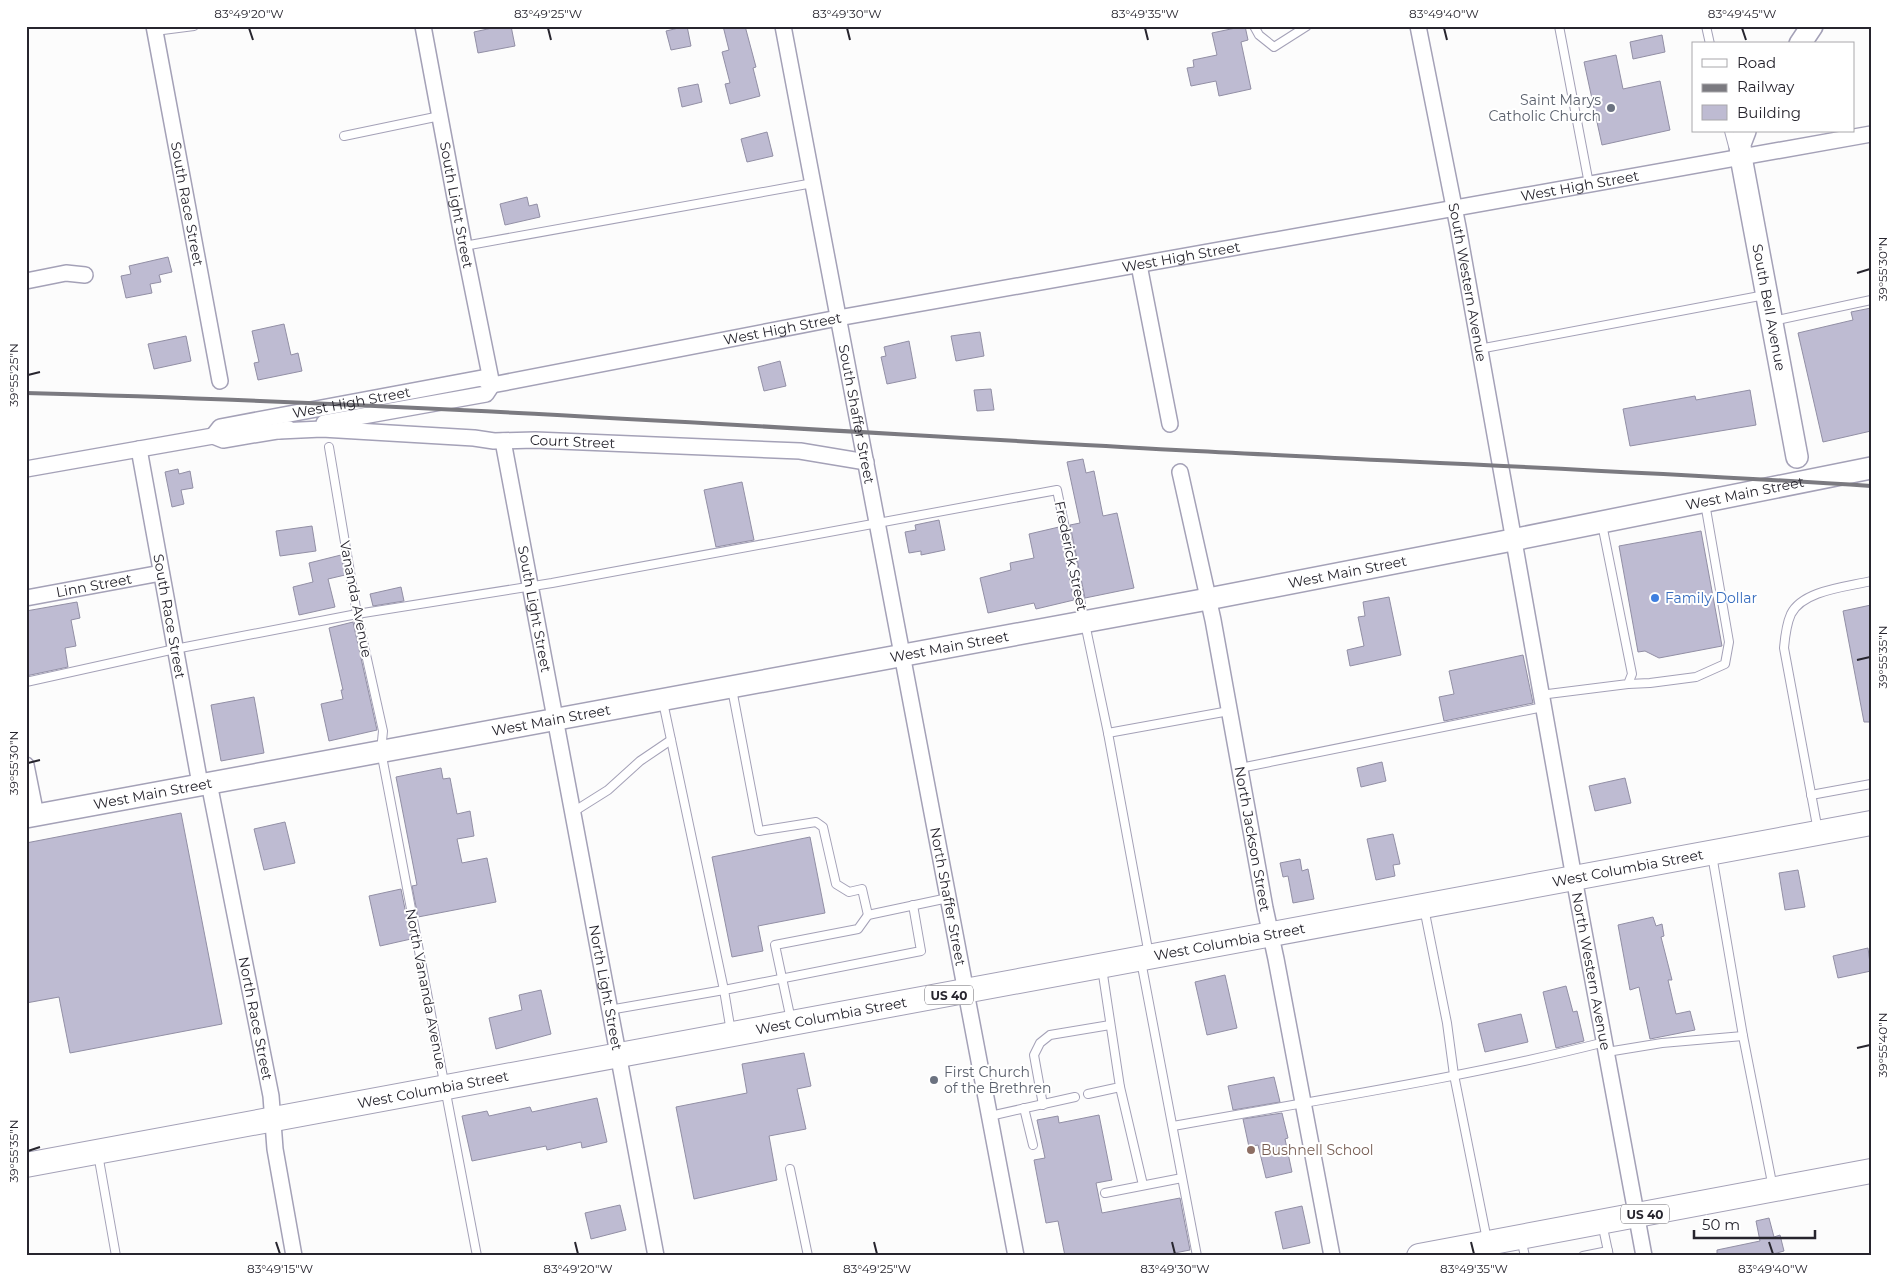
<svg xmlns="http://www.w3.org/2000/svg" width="1897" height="1282" font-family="Montserrat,sans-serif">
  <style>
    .building { fill: #bebbd2; stroke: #928fa5 }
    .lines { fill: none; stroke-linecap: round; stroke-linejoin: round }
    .lane-casing { stroke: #a4a1b7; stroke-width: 10 }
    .street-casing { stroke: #a4a1b7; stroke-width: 18 }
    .secondary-casing { stroke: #a4a1b7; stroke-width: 24 }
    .primary-casing { stroke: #a4a1b7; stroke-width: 26 }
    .lane { stroke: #fff; stroke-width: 8 }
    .street { stroke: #fff; stroke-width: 15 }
    .secondary { stroke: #fff; stroke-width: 21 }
    .primary { stroke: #fff; stroke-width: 24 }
    .rail { stroke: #7b7a80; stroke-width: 4 }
    .ticks { fill: none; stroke: #27252e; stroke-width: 2 }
    .worship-dot { fill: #6b7280; stroke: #fff; stroke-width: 2 }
    .shop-dot { fill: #3f7fe0; stroke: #fff; stroke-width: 2 }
    .education-dot { fill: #8d6e63; stroke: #fff; stroke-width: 2 }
    .labels { text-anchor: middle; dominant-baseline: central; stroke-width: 4; stroke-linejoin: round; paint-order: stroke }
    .shield { fill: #fff; stroke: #68666d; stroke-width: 1 }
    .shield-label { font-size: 12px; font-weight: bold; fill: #27252e }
    .worship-label { font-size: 14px; fill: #5b616d; stroke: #fff; text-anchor: end }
    .street-label { font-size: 14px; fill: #27252e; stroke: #fff }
    .shop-label { font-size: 14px; fill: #366cbe; stroke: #fff; text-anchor: start }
    .education-label { font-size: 14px; fill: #785e54; stroke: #fff; text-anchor: start }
    .neatline { fill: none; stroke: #27252e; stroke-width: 2 }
    .ticks-label { font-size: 12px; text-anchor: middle; fill: #27252e }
  </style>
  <rect width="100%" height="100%" fill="#fcfcfc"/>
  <!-- building -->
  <g class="building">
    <path d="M501 26H511L515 46 478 53 474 32Z"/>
    <path d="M687 26 691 46 671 50 666 31Z"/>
    <path d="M723 26H745L756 67 753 68 760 96 730 104 725 84 730 83 722 52 729 50Z"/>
    <path d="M1245 26 1248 40 1241 42 1251 89 1219 96 1216 81 1191 86 1187 68 1194 67 1193 60 1217 55 1212 33Z"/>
    <path d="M1662 35 1665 52 1633 59 1630 42Z"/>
    <path d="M1616 55 1623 89 1660 81 1670 130 1602 145 1584 62Z"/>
    <path d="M698 84 702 102 682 107 678 88Z"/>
    <path d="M767 132 773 156 747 162 741 139Z"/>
    <path d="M527 197 529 206 537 204 540 217 505 225 500 204Z"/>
    <path d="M168 257 172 272 159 275 161 282 150 284 152 293 126 298 121 276 131 274 129 266Z"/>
    <path d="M1871 308V431L1823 442 1798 333 1853 320 1851 312Z"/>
    <path d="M284 324 291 355 298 353 302 371 258 380 254 363 259 362 252 331Z"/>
    <path d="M980 332 984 356 956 361 951 336Z"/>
    <path d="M186 336 191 361 154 369 148 344Z"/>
    <path d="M909 341 916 378 887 384 881 357 886 356 884 347Z"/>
    <path d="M780 361 786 386 764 391 758 367Z"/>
    <path d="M991 389 994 410 977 411 974 390Z"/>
    <path d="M1750 390 1756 425 1630 446 1623 409 1695 396 1696 400Z"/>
    <path d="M1083 459 1086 473 1094 471 1103 516 1117 513 1134 588 1085 598 1070 525 1080 523 1067 462Z"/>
    <path d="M178 469 179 474 190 471 193 488 181 490 184 504 172 507 165 472Z"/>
    <path d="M742 482 754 540 716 547 704 490Z"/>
    <path d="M939 520 945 550 921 555V551L909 553 905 532 916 530 915 525Z"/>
    <path d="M312 526 316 551 280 556 276 531Z"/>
    <path d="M1059 527 1074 600 1036 609 1034 603 988 613 980 578 1011 570 1010 563 1034 558 1029 534Z"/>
    <path d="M1701 531 1722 646 1659 658 1645 651 1638 652 1619 546Z"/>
    <path d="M341 555 345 575 328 579 335 607 299 615 293 587 313 582 309 563Z"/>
    <path d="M401 587 404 601 373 606 370 594Z"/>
    <path d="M1389 597 1401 655 1350 666 1347 650 1364 646 1358 617 1365 616 1363 602Z"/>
    <path d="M77 602 80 618 71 620 76 646 65 648 68 667 26 676V611Z"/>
    <path d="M1871 605V722H1864L1843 611Z"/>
    <path d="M353 622 377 730 329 741 321 704 343 699 341 690H343L329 628Z"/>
    <path d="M1523 655 1533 703 1444 721 1439 697 1454 694 1449 671Z"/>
    <path d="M254 697 264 753 221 761 211 705Z"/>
    <path d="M1382 762 1386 781 1361 787 1357 768Z"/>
    <path d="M441 768 443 779 450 778 457 814 470 811 474 836 457 839 462 863 487 858 496 902 418 917 412 886 417 885 396 777Z"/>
    <path d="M1625 778 1631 803 1595 811 1589 786Z"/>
    <path d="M181 813 222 1024 70 1053 59 997 26 1003V843Z"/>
    <path d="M285 822 295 863 264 870 254 829Z"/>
    <path d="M1393 834 1400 864 1393 865 1395 876 1376 880 1367 839Z"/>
    <path d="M810 837 825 913 758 926 763 951 732 957 712 857Z"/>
    <path d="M1300 859 1302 871 1308 869 1314 899 1293 903 1288 876 1283 877 1280 863Z"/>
    <path d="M1798 870 1805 907 1785 910 1779 873Z"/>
    <path d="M401 889 411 939 380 946 369 896Z"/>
    <path d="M1653 917 1656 926 1662 924 1664 936 1661 937 1672 980H1668L1676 1014 1690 1011 1695 1030 1650 1039 1639 987 1630 990 1618 925Z"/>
    <path d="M1868 948 1871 971 1838 978 1833 956Z"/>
    <path d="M1225 975 1237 1028 1207 1035 1195 982Z"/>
    <path d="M1566 986 1573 1012 1577 1011 1584 1041 1556 1048 1543 992Z"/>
    <path d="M541 990 551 1034 496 1049 489 1018 522 1010 519 995Z"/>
    <path d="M1521 1014 1528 1042 1485 1052 1478 1024Z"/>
    <path d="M804 1053 811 1086 797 1089 806 1129 769 1136 777 1180 694 1199 676 1107 747 1093 742 1064Z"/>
    <path d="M1274 1077 1280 1102 1233 1110 1228 1086Z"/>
    <path d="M597 1098 607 1142 582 1148 581 1142 547 1150 546 1146 472 1161 462 1116 487 1111 489 1116 530 1107 532 1112Z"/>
    <path d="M1282 1113 1288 1138 1285 1139 1292 1172 1266 1178 1258 1145 1249 1147 1243 1119Z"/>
    <path d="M1099 1115 1112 1180 1096 1183 1102 1213 1180 1198 1190 1250 1159 1256H1065L1058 1221 1046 1223 1034 1160 1045 1158 1037 1120 1058 1116 1059 1123Z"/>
    <path d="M620 1205 626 1230 591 1239 585 1213Z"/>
    <path d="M1302 1206 1310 1243 1283 1249 1275 1212Z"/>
    <path d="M1769 1218 1774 1237 1780 1235 1784 1251 1766 1256H1717V1250L1760 1241 1756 1221Z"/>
  </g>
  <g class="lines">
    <defs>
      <g id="lane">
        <path d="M1254 26 1259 35 1274 47 1307 26"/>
        <path d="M1559 26 1589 184"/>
        <path d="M1706 26 1710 44"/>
        <path d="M155 31 194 26"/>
        <path d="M1729 131 1733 146"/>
        <path d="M344 136 440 116"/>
        <path d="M464 246 813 183"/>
        <path d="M1773 321 1871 300"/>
        <path d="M1479 349 1765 295"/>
        <path d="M329 447 357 614 383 731 381 751 477 1256"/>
        <path d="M26 682 175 649 357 614 552 583 1057 490 1108 733 1149 955"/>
        <path d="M1628 684 1650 683 1696 677 1725 664 1729 642 1705 503"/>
        <path d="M732 689 759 831 816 822 823 827 836 884 849 892 862 889 868 915"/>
        <path d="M1540 695 1628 684 1632 674 1602 524"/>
        <path d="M1108 733 1229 711"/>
        <path d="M1240 768 1543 707"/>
        <path d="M1811 795 1871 784"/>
        <path d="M573 812 608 790 640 761 671 740"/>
        <path d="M1818 831 1784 648C1785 637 1786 625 1791 614 1803 590 1847 587 1871 581"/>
        <path d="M1712 855 1743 1036 1773 1188"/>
        <path d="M1424 908 1447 1023 1454 1075 1487 1240"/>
        <path d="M1141 961 1197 1256"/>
        <path d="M609 1010 724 990 663 702"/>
        <path d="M791 1020 775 945 858 929 868 915 948 898"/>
        <path d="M731 1032 724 990 921 951 913 905"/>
        <path d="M1607 1052 1662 1043 1743 1036"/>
        <path d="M1120 1087 1143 1185"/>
        <path d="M1088 1094 1120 1087 1102 968"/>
        <path d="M1043 1105 1034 1055 1040 1043 1050 1035 1110 1025"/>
        <path d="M1024 1108 1033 1145"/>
        <path d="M990 1116 1075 1097"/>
        <path d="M1173 1126C1317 1100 1463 1078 1605 1042"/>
        <path d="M98 1154 116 1256"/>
        <path d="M790 1169 808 1256"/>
        <path d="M1105 1193 1182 1178"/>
        <path d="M1602 1223 1609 1256"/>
        <path d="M1521 1239 1525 1256"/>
        <path d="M1583 1256 1608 1251"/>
      </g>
      <g id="street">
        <path id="s1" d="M154 26 220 381"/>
        <path id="s2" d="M423 26 464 246 492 385"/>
        <path id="s3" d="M783 26 1016 1256"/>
        <path id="s4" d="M1418 26 1458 227 1574 878 1644 1256"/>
        <path d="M1139 265 1170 424"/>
        <path d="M26 281 66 273 85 275"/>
        <path d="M324 423 486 394 492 385"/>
        <path id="s5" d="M279 431 322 429 474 438 494 441 535 440 800 451 866 462"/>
        <path id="s6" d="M213 436 220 427 482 378 492 385 838 318 1871 134"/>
        <path id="s7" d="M503 441 656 1256"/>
        <path id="s8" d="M139 449 200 784"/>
        <path d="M26 469 213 436 223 440 289 429"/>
        <path id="s9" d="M1180 472 1213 620 1265 908 1276 959 1332 1256"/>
        <path id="s10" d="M26 598 161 573"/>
        <path d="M26 765 36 815"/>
        <path id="s11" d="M209 783 271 1096 275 1149 294 1256"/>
      </g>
      <g id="secondary">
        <path d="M1800 44 1812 26"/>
        <path id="s12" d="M1745 131 1740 144 1741 157 1797 457"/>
        <path id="s13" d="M26 817 1208 599 1497 543 1871 468"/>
      </g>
      <g id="primary">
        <path id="s14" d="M26 1165 1871 823"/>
        <path d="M1419 1256 1871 1171"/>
      </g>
    </defs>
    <!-- lane casing -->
    <use href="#lane" class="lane-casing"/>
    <!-- street casing -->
    <use href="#street" class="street-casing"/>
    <!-- secondary casing -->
    <use href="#secondary" class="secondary-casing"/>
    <!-- primary casing -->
    <use href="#primary" class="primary-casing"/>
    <!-- lane -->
    <use href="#lane" class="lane"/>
    <!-- street -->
    <use href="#street" class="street"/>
    <!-- secondary -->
    <use href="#secondary" class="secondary"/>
    <!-- primary -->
    <use href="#primary" class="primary"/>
    <!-- rail -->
    <path class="rail" d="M26 393C410 403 793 429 1176 450 1407 462 1639 471 1871 486"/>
  </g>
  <!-- ticks -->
  <path class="ticks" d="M249 28 253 40M548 28 551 40M847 28 850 40M1145 28 1148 40M1444 28 1447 40M1742 28 1746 40M1857 273 1870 269M28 375 40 372M1857 660 1870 657M28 763 40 760M1857 1048 1870 1045M28 1151 40 1147M276 1242 280 1254M575 1242 578 1254M874 1242 877 1254M1172 1242 1175 1254M1471 1242 1474 1254M1769 1242 1773 1254"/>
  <!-- markers -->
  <g class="worship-dot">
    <circle cx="1611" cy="108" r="5"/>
    <circle cx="934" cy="1080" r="5"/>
  </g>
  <circle class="shop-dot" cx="1655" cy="598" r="5"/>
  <circle class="education-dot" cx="1251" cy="1150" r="5"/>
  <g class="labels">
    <!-- shield labels -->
    <g class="shield">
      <rect x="925" y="985.5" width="48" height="19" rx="4"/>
      <rect x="1621" y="1204.5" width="48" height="19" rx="4"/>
    </g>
    <g class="shield-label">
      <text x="949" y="995">US 40</text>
      <text x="1645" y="1214">US 40</text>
    </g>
    <!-- worship labels -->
    <g class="worship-label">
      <text x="1601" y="100">Saint Marys<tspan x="1601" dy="16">Catholic Church</tspan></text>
      <text x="944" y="1072" text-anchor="start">First Church<tspan x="944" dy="16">of the Brethren</tspan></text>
    </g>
    <!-- street labels -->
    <g class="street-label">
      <text stroke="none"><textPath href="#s6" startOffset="1396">West High Street</textPath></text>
      <text stroke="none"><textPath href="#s1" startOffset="181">South Race Street</textPath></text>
      <text stroke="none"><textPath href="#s2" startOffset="182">South Light Street</textPath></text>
      <text stroke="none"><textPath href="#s6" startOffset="991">West High Street</textPath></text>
      <text stroke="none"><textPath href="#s4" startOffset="261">South Western Avenue</textPath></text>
      <text stroke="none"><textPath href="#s12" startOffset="180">South Bell Avenue</textPath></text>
      <text stroke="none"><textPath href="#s6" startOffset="586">West High Street</textPath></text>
      <text stroke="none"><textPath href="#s6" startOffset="145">West High Street</textPath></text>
      <text stroke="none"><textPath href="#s3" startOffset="395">South Shaffer Street</textPath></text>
      <text stroke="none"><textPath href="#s5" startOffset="294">Court Street</textPath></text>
      <text stroke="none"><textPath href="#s13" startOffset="1749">West Main Street</textPath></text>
      <text transform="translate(1071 556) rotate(78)">Frederick Street</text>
      <text stroke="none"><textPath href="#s13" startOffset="1344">West Main Street</textPath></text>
      <text stroke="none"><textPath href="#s10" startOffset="69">Linn Street</textPath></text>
      <text transform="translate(356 599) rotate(79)">Vananda Avenue</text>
      <text stroke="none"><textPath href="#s7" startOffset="171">South Light Street</textPath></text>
      <text stroke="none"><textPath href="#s8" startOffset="170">South Race Street</textPath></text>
      <text stroke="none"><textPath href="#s13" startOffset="939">West Main Street</textPath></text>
      <text stroke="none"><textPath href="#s13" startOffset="534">West Main Street</textPath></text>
      <text stroke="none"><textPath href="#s13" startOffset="129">West Main Street</textPath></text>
      <text stroke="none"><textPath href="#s9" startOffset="374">North Jackson Street</textPath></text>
      <text stroke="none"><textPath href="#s14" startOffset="1629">West Columbia Street</textPath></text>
      <text stroke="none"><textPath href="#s3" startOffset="886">North Shaffer Street</textPath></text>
      <text stroke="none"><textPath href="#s14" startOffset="1224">West Columbia Street</textPath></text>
      <text stroke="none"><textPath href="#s4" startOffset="961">North Western Avenue</textPath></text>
      <text stroke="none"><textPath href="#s7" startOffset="556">North Light Street</textPath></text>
      <text transform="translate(426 989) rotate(79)">North Vananda Avenue</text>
      <text stroke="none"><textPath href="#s14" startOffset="819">West Columbia Street</textPath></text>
      <text stroke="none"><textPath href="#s11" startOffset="240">North Race Street</textPath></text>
      <text stroke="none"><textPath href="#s14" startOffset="414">West Columbia Street</textPath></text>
    </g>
    <!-- shop labels -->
    <g class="shop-label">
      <text x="1665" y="598">Family Dollar</text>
    </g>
    <!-- education labels -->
    <g class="education-label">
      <text x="1261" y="1150">Bushnell School</text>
    </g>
  </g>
  <!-- border -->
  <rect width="1897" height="1282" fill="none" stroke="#ffffff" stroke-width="55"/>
  <!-- legend -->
  <rect x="1692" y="42" width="162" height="90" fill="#ffffff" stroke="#a9a8ab"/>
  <rect x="1702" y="59" width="25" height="8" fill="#ffffff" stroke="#a9a8ab"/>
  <text x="1737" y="68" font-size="15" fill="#27252e">Road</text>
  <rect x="1702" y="84" width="25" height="8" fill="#7b7a80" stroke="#a9a8ab"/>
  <text x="1737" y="92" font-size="15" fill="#27252e">Railway</text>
  <rect x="1702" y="105" width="25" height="15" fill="#bebbd2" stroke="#a9a8ab"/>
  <text x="1737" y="118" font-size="15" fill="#27252e">Building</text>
  <!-- scale -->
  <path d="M1694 1230v8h121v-8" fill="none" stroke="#27252e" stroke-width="2.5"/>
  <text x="1702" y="1230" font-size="15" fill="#27252e" stroke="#ffffff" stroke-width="4" paint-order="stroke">50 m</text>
  <rect x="28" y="28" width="1842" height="1226" class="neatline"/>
  <g class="ticks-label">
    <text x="249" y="18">83°49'20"W</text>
    <text x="548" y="18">83°49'25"W</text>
    <text x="847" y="18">83°49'30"W</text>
    <text x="1145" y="18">83°49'35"W</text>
    <text x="1444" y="18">83°49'40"W</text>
    <text x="1742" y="18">83°49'45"W</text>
    <text transform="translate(1883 269) rotate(-90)" y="4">39°55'30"N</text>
    <text transform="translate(14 375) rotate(-90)" y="4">39°55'25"N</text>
    <text transform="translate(1883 657) rotate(-90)" y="4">39°55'35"N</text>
    <text transform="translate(14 763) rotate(-90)" y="4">39°55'30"N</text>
    <text transform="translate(1883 1045) rotate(-90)" y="4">39°55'40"N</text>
    <text transform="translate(14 1151) rotate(-90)" y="4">39°55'35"N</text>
    <text x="280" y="1273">83°49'15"W</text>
    <text x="578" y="1273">83°49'20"W</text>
    <text x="877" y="1273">83°49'25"W</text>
    <text x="1175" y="1273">83°49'30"W</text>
    <text x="1474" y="1273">83°49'35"W</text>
    <text x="1773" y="1273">83°49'40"W</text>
  </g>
</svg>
